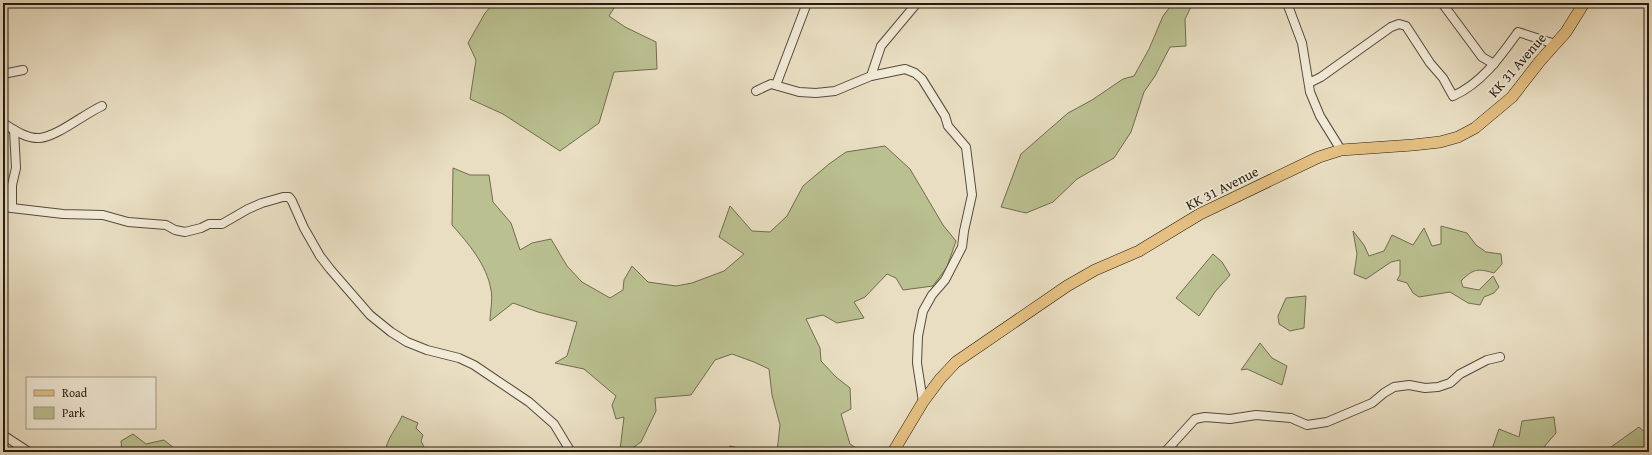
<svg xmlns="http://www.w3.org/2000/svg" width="1652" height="455" font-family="'Gentium Book Plus',serif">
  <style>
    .green { fill: #bac090; stroke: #706d50 }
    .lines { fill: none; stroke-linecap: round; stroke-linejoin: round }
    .minor-casing { stroke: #564b3c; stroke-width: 10 }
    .major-casing { stroke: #251a10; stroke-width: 12 }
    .minor { stroke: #f1ead7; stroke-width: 8 }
    .major { stroke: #e4bf81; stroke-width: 11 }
    .labels { text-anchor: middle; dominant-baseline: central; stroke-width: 3.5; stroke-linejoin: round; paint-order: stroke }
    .street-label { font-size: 14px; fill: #251a10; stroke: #f1ead7 }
  </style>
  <rect width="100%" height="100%" fill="#e9dec2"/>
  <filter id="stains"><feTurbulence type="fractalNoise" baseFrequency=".005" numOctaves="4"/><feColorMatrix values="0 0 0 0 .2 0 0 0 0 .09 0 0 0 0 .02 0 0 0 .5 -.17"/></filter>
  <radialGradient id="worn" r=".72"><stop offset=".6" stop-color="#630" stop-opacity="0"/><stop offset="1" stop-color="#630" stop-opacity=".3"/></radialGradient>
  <!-- green -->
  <g class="green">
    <path d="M494 3H617L609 16 625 27 656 42 657 69 614 72 599 123 560 151 503 114 470 99 476 60 468 43 485 13Z"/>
    <path d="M1173 3H1193L1185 19 1186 46 1170 47 1155 76 1144 92 1131 132 1114 158 1077 179 1053 202 1026 213 1001 207 1021 154 1068 113 1092 100 1123 79 1134 76 1149 49 1163 16Z"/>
    <path d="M885 146 910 169 943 225 956 241 947 267 933 286 903 290 896 278 887 274 865 297 854 302 864 318 837 323 823 315 806 319 820 348 821 361 836 377 850 388 851 409 841 414 850 444 862 452H777L780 425 772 395 769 369 754 362 732 354 715 360 691 395 655 398 656 411 641 442 628 451 620 450 624 417 616 419 612 405 616 396 584 369 555 363 567 356 577 322 538 312 513 303 490 321C490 312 493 300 491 290 487 265 468 243 452 225L453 168 470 175H489L493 202 511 223 520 250 532 243 551 239 567 266 582 282 610 298 623 290 624 280 632 266 648 282 676 286 692 283 724 271 744 254 719 237 730 206 752 231 770 232 787 216 803 186 829 164 846 152Z"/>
    <path d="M1441 226 1467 233 1476 245 1486 252 1501 254 1502 264 1494 273C1477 268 1473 269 1461 281L1463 287 1479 290 1493 276 1499 287 1494 293 1484 297 1480 305 1468 303 1450 292 1419 297 1413 293 1407 283 1397 280 1400 275V260L1391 262 1366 279 1354 274 1357 254 1353 231 1364 245 1369 256 1384 251 1392 235 1413 245 1424 228 1432 246 1441 244Z"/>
    <path d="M1213 254 1222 262 1230 275 1215 292 1199 316 1176 298Z"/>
    <path d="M1306 296 1304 328 1290 331 1279 324 1278 316 1286 298Z"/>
    <path d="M1260 343 1272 358 1287 366 1282 385 1247 369 1241 370Z"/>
    <path d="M402 416 418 423 416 428 423 435 421 441 426 451 385 452C387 438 397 428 402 416Z"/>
    <path d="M1554 417 1556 433 1544 447 1559 452H1491L1499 429 1519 437 1522 421Z"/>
    <path d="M1639 427 1649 436V452H1604Z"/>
    <path d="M133 434 146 444 164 440 179 452H122L121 441Z"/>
    <path d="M730 446 758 452H761H724Z"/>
  </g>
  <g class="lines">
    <defs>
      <g id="minor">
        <path d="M1287 3 1302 43 1310 92 1320 116 1341 150"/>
        <path d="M1442 3 1482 57 1494 64"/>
        <path d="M3 74 23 70"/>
        <path d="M871 76 881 46 917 3"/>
        <path d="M1311 82 1321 77 1391 27 1399 24 1406 26 1430 63 1443 78 1453 96C1482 83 1500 57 1518 32L1555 44"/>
        <path d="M776 85 807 3"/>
        <path d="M756 91 771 84 799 92 816 93 835 91 871 76 905 69 915 73 922 79 945 116 948 126 966 147 972 195 964 231 962 247 945 280 932 295 923 311 918 336 917 363 923 402"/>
        <path d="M3 123C14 130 27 139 40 138 58 136 84 114 102 106"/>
        <path d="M3 207 63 214 103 215 128 222 166 225 175 230 185 232 201 228 209 224H222L248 209 262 203 283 197H289L292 201 304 228 320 256 330 269 370 315 391 332 407 342 427 350 459 358 474 365 529 402 546 417 554 424 571 452"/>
        <path d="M12 207V185L16 168 14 130"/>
        <path d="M3 435 29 452"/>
        <path d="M1165 452 1195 419 1205 417 1230 419 1256 415 1291 418 1307 425 1327 422 1372 403 1384 393 1394 387 1409 385 1425 388 1438 387 1450 383 1460 374 1487 360 1500 357"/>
      </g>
      <path id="major" d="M893 452 923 402 940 379 956 362 1067 286 1095 270 1139 251 1200 214 1319 157 1341 150 1413 145 1440 142 1458 137 1475 128 1512 97 1540 61 1566 32 1584 3"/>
    </defs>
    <!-- minor casing -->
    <use href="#minor" class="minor-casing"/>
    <!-- major casing -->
    <use href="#major" class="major-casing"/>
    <!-- minor -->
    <use href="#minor" class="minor"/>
    <!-- major -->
    <use href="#major" class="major"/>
  </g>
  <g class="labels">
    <!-- street labels -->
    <g class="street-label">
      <text transform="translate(1517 65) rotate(-49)">KK 31 Avenue</text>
      <text transform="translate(1222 188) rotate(-27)">KK 31 Avenue</text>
    </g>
  </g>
  <!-- margin -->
  <rect width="1652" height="455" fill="none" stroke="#e9dec2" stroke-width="16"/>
  <rect x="4" y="4" width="1644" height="447" fill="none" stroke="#251a10" stroke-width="2"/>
  <rect x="8" y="8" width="1636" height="439" fill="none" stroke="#251a10"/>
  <!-- legend -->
  <rect x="26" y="377" width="130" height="52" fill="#f1ead7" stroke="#9f9787"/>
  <rect x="34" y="390" width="20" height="6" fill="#e4bf81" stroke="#9f9787"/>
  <text x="62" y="397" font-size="12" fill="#251a10">Road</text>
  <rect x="34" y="407" width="20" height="12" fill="#bac090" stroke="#9f9787"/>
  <text x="62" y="417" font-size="12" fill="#251a10">Park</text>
  <rect width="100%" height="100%" filter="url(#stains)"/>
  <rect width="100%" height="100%" fill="url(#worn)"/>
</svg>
